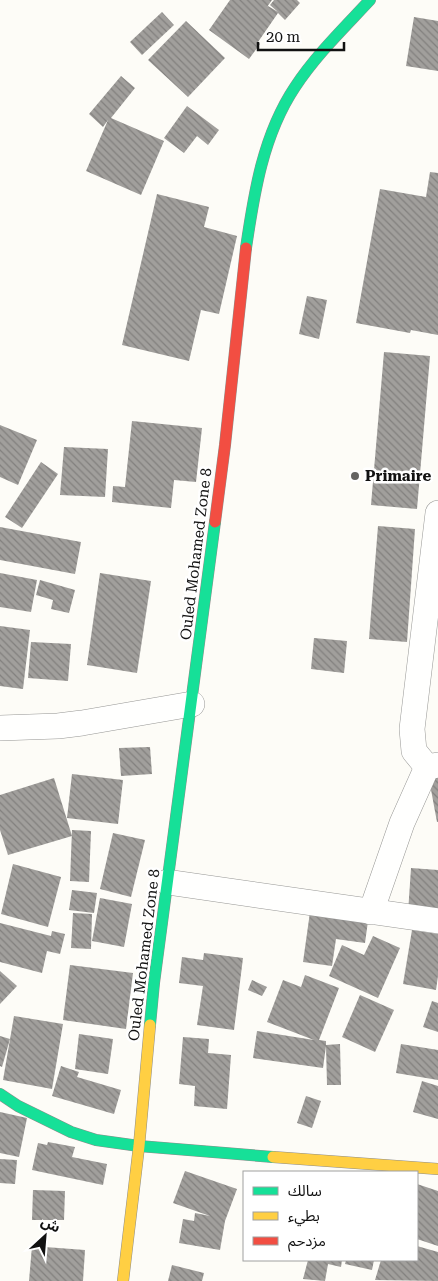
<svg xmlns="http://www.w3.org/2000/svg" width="438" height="1281" font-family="'Roboto Serif','Noto Sans Arabic',serif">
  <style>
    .building { fill: url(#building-back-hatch) }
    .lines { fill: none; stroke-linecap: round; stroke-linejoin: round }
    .street-casing { stroke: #979795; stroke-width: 26 }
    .fast-casing { stroke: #8e8d8b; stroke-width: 12 }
    .slow-casing { stroke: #8e8d8b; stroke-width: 12 }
    .jam-casing { stroke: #8e8d8b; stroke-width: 12 }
    .street { stroke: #fffffe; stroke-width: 25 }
    .fast { stroke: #16e098; stroke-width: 11 }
    .slow { stroke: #ffcf43; stroke-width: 11 }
    .jam { stroke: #f24e42; stroke-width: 11 }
    .poi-dot { fill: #646362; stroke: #fff; stroke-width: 2 }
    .labels { text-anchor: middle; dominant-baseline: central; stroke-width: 5; stroke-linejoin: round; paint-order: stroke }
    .poi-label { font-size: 15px; font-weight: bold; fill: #111; stroke: #fff; text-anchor: start }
    .street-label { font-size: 15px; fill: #111; stroke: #fff }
  </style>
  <defs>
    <pattern id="building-back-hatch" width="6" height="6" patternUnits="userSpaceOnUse" patternTransform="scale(1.25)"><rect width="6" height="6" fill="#a19f9c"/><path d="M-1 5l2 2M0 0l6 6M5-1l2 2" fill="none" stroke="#82807e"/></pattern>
  </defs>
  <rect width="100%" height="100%" fill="#fdfcf7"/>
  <!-- building -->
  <g class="building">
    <path d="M230 0H272L267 7 268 6 278 12 270 5 274 0H297L300 3 285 20 278 13 258 42 260 44 249 59 209 30Z"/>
    <path d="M162 12 174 25 142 55 130 42Z"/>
    <path d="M414 17 438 21V71L406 66Z"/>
    <path d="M186 21 225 58 188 97 148 60Z"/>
    <path d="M121 76 135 88 111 118 164 141 141 195 86 171 108 120 103 127 89 114Z"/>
    <path d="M187 106 219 130 208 145 197 136 184 153 164 138Z"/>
    <path d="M430 172 438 173V335L411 330 410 333 356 323 380 189 426 197Z"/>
    <path d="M157 194 209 207 204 227 237 236 219 314 201 310 189 361 122 345Z"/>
    <path d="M307 296 327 300 319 339 299 334Z"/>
    <path d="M384 352 430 356 417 509 371 505Z"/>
    <path d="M132 421 202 428 196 482 174 480 171 508 112 502 113 486 125 487Z"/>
    <path d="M0 425 37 440 18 485 0 477Z"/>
    <path d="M64 447 108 449 105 497 60 495Z"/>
    <path d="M41 462 58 474 22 528 5 517Z"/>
    <path d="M378 526 415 529 407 642 369 639Z"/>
    <path d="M0 527 81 542 75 574 0 560Z"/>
    <path d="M0 573 37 580 31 612 0 607Z"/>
    <path d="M100 573 151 581 137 673 87 665Z"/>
    <path d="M40 580 75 590 69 613 51 609 53 600 36 595Z"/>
    <path d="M0 626 30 630 23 689 0 686Z"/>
    <path d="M314 638 347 641 344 673 311 669Z"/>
    <path d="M31 642 71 644 68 681 28 678Z"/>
    <path d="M150 747 152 774 121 776 119 748Z"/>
    <path d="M72 774 123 780 118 824 67 818Z"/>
    <path d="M438 777V822H437L429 779Z"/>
    <path d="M54 778 72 836 8 855 0 830V795Z"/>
    <path d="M72 830 91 831 89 882 70 881Z"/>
    <path d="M113 833 145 840 131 897 100 889Z"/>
    <path d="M13 864 61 877 48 927 1 914Z"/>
    <path d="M411 868 438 870V930L407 928Z"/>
    <path d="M72 890 97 893 94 913 69 910Z"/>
    <path d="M100 898 132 904 124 947 92 941Z"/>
    <path d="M310 912 368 921 365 943 336 939 332 966 303 962Z"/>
    <path d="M73 913 92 914 91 949 71 948Z"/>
    <path d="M0 923 51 936 52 931 65 934 60 954 47 951 42 973 0 962Z"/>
    <path d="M412 930 438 934V976L436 990 403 984Z"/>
    <path d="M373 936 400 948 378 998 329 976 342 945 364 955Z"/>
    <path d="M204 953 243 958 234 1030 197 1025 203 986 179 983 182 957 203 960Z"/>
    <path d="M70 965 133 973 126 1029 63 1020Z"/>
    <path d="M0 971 17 986 0 1004Z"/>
    <path d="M305 975 339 988 319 1040 326 1041V1045L340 1044 341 1085H327L326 1046 323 1068 253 1058 257 1031 314 1040 267 1022 283 980 301 987Z"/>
    <path d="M252 980 267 987 262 996 248 990Z"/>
    <path d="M360 995 394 1010 375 1052 342 1037Z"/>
    <path d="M432 1001 438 1003V1032L423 1027Z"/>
    <path d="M14 1016 63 1024 52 1089 3 1080Z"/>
    <path d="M79 1034 113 1039 108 1074 75 1069Z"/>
    <path d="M0 1036 10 1039 2 1067 0 1066Z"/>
    <path d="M183 1037 209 1039 208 1053 231 1055 227 1109 194 1106 195 1086 179 1084Z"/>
    <path d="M401 1044 438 1050V1080L396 1073Z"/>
    <path d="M61 1066 79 1072 77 1077 121 1090 114 1114 52 1096Z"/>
    <path d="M422 1081 438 1086V1119L413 1112Z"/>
    <path d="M306 1096 321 1101 312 1128 297 1123Z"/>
    <path d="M0 1112 27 1118 19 1157 0 1153Z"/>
    <path d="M48 1142 75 1147 72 1157 107 1164 103 1185 32 1170 38 1143 47 1145Z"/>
    <path d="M0 1159 17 1160 15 1184 0 1183Z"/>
    <path d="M185 1171 237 1189 225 1221 220 1250 179 1243 183 1219 194 1221 195 1213 210 1216 173 1203Z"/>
    <path d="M417 1184 438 1191V1246L417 1239Z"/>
    <path d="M33 1190 65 1191 64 1220H32Z"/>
    <path d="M32 1246 85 1250 83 1281H29Z"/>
    <path d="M417 1246 438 1252V1281L375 1280 381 1260H417Z"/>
    <path d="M308 1260H342L341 1267 328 1264 325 1281 303 1279Z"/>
    <path d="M346 1260H374L372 1270 345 1264Z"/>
    <path d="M172 1265 204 1273 202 1281H168Z"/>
  </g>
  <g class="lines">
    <defs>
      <g id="street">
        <path d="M0 728 58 726 82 723 192 704"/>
        <path d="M427 767 414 751 412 729 438 513"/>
        <path d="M167 882 438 921"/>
        <path d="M371 912 402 823 427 767 438 765"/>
      </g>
      <g id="fast">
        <path d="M246 248C254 193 263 135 295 87 316 55 344 28 370 0"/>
        <path d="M150 1025 154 983 215 522"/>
        <path d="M0 1094 18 1106 71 1132 96 1140 139 1146 273 1157"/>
      </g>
      <g id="slow">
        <path d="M273 1157 438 1169"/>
        <path d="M123 1281 139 1146 150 1025"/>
      </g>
      <path id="jam" d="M215 522 225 445 246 248"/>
    </defs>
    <!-- street casing -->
    <use href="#street" class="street-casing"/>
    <!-- fast casing -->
    <use href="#fast" class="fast-casing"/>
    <!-- slow casing -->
    <use href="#slow" class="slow-casing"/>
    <!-- jam casing -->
    <use href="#jam" class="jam-casing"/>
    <!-- street -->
    <use href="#street" class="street"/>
    <!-- fast -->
    <use href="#fast" class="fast"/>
    <!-- slow -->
    <use href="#slow" class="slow"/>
    <!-- jam -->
    <use href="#jam" class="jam"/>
  </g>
  <!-- markers -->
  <circle class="poi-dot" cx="355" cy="476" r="5"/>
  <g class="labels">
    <!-- poi labels -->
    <g class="poi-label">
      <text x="365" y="476">Primaire</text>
    </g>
    <!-- street labels -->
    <g class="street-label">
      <text transform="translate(196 554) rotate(-83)">Ouled Mohamed Zone 8</text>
      <text transform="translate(144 955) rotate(-83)">Ouled Mohamed Zone 8</text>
    </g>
  </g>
  <!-- legend -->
  <rect x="243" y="1171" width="175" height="90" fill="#ffffff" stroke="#a0a0a0"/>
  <rect x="253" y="1187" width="25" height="8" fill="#16e098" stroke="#a0a0a0"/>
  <text x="288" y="1196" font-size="15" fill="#111111">سالك</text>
  <rect x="253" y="1212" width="25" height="8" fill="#ffcf43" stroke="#a0a0a0"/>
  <text x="288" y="1221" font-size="15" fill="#111111">بطيء</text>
  <rect x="253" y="1237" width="25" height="8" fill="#f24e42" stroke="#a0a0a0"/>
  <text x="288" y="1246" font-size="15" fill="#111111">مزدحم</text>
  <!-- north arrow -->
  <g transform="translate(45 1236) rotate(26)" stroke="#ffffff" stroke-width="4" paint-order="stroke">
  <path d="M0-4L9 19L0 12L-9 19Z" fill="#111111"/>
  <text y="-8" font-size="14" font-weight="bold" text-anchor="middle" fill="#111111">ش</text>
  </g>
  <!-- scale -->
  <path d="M258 42v8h86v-8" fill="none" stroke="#111111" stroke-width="2.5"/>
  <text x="266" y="42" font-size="15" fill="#111111" stroke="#ffffff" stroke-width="4" paint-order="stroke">20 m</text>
</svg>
